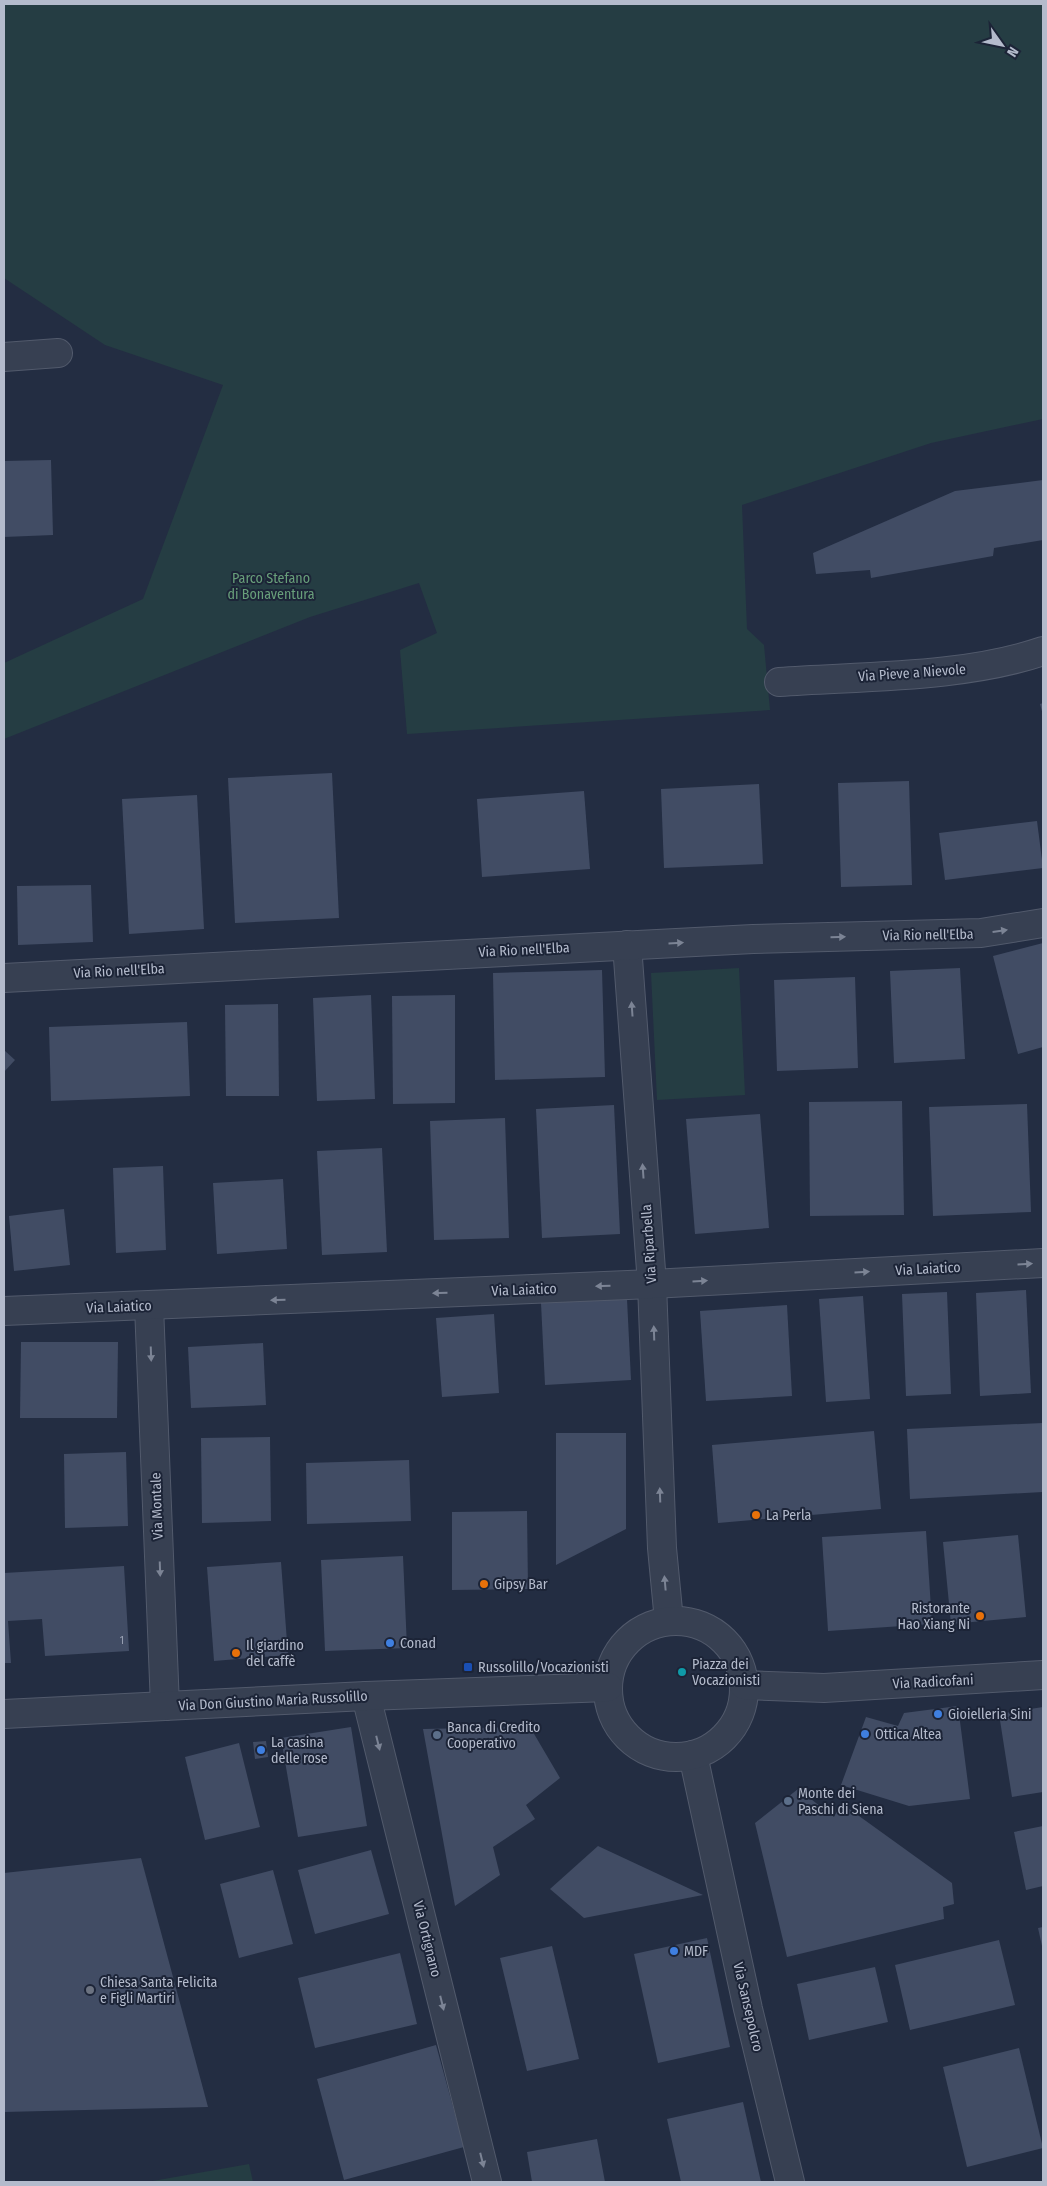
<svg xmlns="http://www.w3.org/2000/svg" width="1047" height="2186" font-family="'Fira Sans Condensed',sans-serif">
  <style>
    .green { fill: #253d43 }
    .building { fill: #414c64 }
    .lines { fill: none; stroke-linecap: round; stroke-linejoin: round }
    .minor-casing { stroke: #525a6c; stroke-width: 30 }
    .tertiary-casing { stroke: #525a6c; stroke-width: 30 }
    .minor { stroke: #374052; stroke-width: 28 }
    .tertiary { stroke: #374052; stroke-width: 28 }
    .oneway { fill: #7c8495 }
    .food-dot { fill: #e8710a; stroke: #1c2437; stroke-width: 2 }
    .shop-dot { fill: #3f7fe0; stroke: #1c2437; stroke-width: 2 }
    .transit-dot { fill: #1a4fb4; stroke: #1c2437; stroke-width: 2 }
    .culture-dot { fill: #0f9aa8; stroke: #1c2437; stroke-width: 2 }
    .service-dot { fill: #5c6f8a; stroke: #1c2437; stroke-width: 2 }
    .worship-dot { fill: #6b7280; stroke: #1c2437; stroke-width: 2 }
    .labels { text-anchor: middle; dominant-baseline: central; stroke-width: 4; stroke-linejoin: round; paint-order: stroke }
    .number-label { font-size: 11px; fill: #979fb2 }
    .park-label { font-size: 14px; fill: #689f7a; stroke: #1c2437 }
    .street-label { font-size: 14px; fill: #b4bbcc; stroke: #1c2437 }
    .poi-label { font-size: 14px; fill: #b4bbcc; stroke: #1c2437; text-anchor: start }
  </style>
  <rect width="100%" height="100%" fill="#232d42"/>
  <!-- green -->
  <g class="green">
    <path d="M4 4H1043V419L931 443 742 505 747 629 764 645 770 710 407 734 400 650 437 633 419 583 310 617 4 739V663L143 599 223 385 105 345 4 278Z"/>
    <path d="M739 968 745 1095 657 1100 651 973Z"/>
    <path d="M249 2164 253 2182H147Z"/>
  </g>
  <!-- building -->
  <g class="building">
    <path d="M51 460 53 535 4 537V461Z"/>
    <path d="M1043 480V540L994 548 993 556 871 578 870 570 816 574 813 553 955 491Z"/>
    <path d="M1043 703V715L1040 704Z"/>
    <path d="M332 773 339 918 235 923 228 778Z"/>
    <path d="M909 781 912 885 841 887 838 783Z"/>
    <path d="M759 784 763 864 664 868 661 789Z"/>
    <path d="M584 791 590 869 482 877 477 799Z"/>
    <path d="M197 795 204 929 129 934 122 799Z"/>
    <path d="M1037 821 1043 868 945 880 939 833Z"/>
    <path d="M91 885 93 942 18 945 17 886Z"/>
    <path d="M1043 943V1047L1018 1054 993 956Z"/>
    <path d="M960 968 965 1059 894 1063 890 971Z"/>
    <path d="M602 970 605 1077 495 1080 493 973Z"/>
    <path d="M855 977 858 1068 777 1071 774 980Z"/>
    <path d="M371 995 375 1099 317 1101 313 998Z"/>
    <path d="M455 995V1103L393 1104 392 996Z"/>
    <path d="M278 1004 279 1096H226L225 1005Z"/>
    <path d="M187 1022 190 1096 51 1101 49 1027Z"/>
    <path d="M4 1050 15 1060 4 1072Z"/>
    <path d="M902 1101 904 1215 810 1216 809 1102Z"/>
    <path d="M1027 1104 1031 1212 933 1216 929 1107Z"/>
    <path d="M614 1105 620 1234 542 1238 536 1109Z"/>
    <path d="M760 1114 769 1228 695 1234 686 1119Z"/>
    <path d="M505 1118 509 1238 434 1240 430 1121Z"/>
    <path d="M382 1148 387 1252 322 1255 317 1151Z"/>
    <path d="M163 1166 166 1250 116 1253 113 1168Z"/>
    <path d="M283 1179 287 1249 217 1254 213 1183Z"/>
    <path d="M64 1209 70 1265 14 1271 9 1216Z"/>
    <path d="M1026 1290 1031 1393 980 1396 976 1293Z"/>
    <path d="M947 1292 951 1394 906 1396 902 1294Z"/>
    <path d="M863 1296 870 1399 826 1402 819 1299Z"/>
    <path d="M627 1299 631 1380 545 1385 541 1303Z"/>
    <path d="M787 1305 792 1396 706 1401 700 1311Z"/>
    <path d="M494 1314 499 1393 442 1397 436 1318Z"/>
    <path d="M21 1342H118L117 1418H20Z"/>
    <path d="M263 1343 266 1405 191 1408 188 1347Z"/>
    <path d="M1043 1423V1492L910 1499 907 1429Z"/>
    <path d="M874 1431 881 1509 718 1523 712 1445Z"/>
    <path d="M556 1433H626V1529L556 1565Z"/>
    <path d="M270 1437 271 1521 202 1523 201 1438Z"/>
    <path d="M126 1452 128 1526 65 1528 64 1454Z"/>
    <path d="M409 1460 411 1521 307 1524 306 1463Z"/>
    <path d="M527 1511 528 1589 452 1590V1512Z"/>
    <path d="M926 1531 932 1624 828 1631 822 1537Z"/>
    <path d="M1018 1535 1026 1617 951 1624 943 1542Z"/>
    <path d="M403 1556 407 1648 325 1651 321 1560Z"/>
    <path d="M281 1562 288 1655 214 1661 207 1567Z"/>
    <path d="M124 1566 129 1651 45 1656 42 1619 8 1621 11 1663H4V1573Z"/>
    <path d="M958 1706 970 1799 909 1806 841 1785 866 1717 898 1726 904 1713Z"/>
    <path d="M1043 1707V1792L1012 1797 999 1714Z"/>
    <path d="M351 1727 367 1826 298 1837 281 1738Z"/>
    <path d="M530 1727 560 1778 526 1805 535 1819 493 1847 500 1875 455 1906 423 1729Z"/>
    <path d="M266 1741 268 1757 255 1759 253 1742Z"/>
    <path d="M239 1743 260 1827 205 1840 185 1757Z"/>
    <path d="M798 1789 834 1817 841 1803 952 1883 954 1904 943 1907 944 1919 787 1957 755 1823Z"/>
    <path d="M1043 1826V1886L1026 1890 1014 1832Z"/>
    <path d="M598 1846 703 1895 584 1918 550 1889Z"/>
    <path d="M371 1850 389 1914 315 1934 298 1870Z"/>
    <path d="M141 1858 208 2107 4 2112V1873Z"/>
    <path d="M273 1870 293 1944 239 1958 220 1884Z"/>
    <path d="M1043 1927V1946H1042L1038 1928Z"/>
    <path d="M707 1938 730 2047 658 2063 634 1954Z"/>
    <path d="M999 1940 1015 2005 910 2030 895 1965Z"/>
    <path d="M552 1946 579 2059 527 2071 500 1958Z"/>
    <path d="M400 1953 417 2024 315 2048 298 1978Z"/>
    <path d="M875 1967 888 2022 809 2040 797 1984Z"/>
    <path d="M436 2045 464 2147 344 2180 317 2079Z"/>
    <path d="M1019 2048 1043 2148 967 2167 943 2067Z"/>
    <path d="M743 2102 761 2182H681L667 2119Z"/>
    <path d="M597 2139 605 2182H532L527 2152Z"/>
  </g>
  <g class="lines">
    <defs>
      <g id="minor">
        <path d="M4 357 58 353"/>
        <path d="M779 682C864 676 964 678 1043 651"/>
        <path d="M627 945 652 1284 662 1548 669 1621"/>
        <path d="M4 978 753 939 981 933 1043 923"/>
        <path d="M149 1306 165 1706"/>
        <path d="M4 1311 652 1284 1043 1263"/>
        <path d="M366 1696 487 2182"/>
        <path d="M693 1755 748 2009 790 2182"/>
      </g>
      <g id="tertiary">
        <circle cx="676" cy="1689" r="68"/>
        <path d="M744 1685 824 1688 1043 1675"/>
        <path d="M4 1714 366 1696 608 1687"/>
      </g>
    </defs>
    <!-- minor casing -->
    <use href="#minor" class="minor-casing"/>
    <!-- tertiary casing -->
    <use href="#tertiary" class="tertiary-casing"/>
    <!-- minor -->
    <use href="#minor" class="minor"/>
    <!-- tertiary -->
    <use href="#tertiary" class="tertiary"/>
  </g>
  <!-- one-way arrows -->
  <defs><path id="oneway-solid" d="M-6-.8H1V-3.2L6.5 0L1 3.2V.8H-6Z" transform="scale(1.25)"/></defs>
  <g class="oneway">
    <use href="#oneway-solid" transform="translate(1000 931) rotate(-8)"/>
    <use href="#oneway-solid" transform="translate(838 937) rotate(-1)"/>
    <use href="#oneway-solid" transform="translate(676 943) rotate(-3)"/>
    <use href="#oneway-solid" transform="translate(632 1009) rotate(-94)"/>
    <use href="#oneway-solid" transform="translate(643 1171) rotate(-94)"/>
    <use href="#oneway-solid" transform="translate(1025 1264) rotate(-3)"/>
    <use href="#oneway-solid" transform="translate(862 1272) rotate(-3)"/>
    <use href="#oneway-solid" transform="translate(700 1281) rotate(-3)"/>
    <use href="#oneway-solid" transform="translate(603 1286) rotate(178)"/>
    <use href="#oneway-solid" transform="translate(440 1293) rotate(178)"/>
    <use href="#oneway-solid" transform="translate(278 1300) rotate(178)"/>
    <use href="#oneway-solid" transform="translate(654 1333) rotate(-92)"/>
    <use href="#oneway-solid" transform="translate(151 1354) rotate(88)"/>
    <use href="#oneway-solid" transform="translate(660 1495) rotate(-92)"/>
    <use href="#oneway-solid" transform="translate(160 1569) rotate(88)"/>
    <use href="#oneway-solid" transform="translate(665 1583) rotate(-95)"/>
    <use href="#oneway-solid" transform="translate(378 1743) rotate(76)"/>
    <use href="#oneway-solid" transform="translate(442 2003) rotate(76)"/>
    <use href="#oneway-solid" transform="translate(482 2160) rotate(76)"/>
  </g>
  <!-- markers -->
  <g class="food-dot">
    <circle cx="756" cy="1515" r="5"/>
    <circle cx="484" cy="1584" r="5"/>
    <circle cx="980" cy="1616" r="5"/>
    <circle cx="236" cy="1653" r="5"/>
  </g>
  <g class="shop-dot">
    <circle cx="390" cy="1643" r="5"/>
    <circle cx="938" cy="1714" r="5"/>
    <circle cx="865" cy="1734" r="5"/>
    <circle cx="261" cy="1750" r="5"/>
    <circle cx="674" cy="1951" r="5"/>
  </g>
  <rect class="transit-dot" x="463" y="1662" width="10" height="10" rx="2.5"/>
  <circle class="culture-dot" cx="682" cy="1672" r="5"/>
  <g class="service-dot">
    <circle cx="437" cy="1735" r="5"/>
    <circle cx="788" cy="1801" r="5"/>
  </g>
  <circle class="worship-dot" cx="90" cy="1990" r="5"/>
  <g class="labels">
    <!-- number labels -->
    <g class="number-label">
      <text x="122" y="1640">1</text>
    </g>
    <!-- park labels -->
    <g class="park-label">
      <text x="271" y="578">Parco Stefano<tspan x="271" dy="16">di Bonaventura</tspan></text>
    </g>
    <!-- street labels -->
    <g class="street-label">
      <text transform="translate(912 673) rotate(-4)">Via Pieve a Nievole</text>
      <text transform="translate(928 935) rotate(-1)">Via Rio nell'Elba</text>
      <text transform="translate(524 950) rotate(-3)">Via Rio nell'Elba</text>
      <text transform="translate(119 971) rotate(-3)">Via Rio nell'Elba</text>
      <text transform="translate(649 1244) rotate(-94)">Via Riparbella</text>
      <text transform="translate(928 1269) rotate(-3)">Via Laiatico</text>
      <text transform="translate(524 1290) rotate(-2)">Via Laiatico</text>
      <text transform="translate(119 1307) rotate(-2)">Via Laiatico</text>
      <text transform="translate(157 1506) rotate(-92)">Via Montale</text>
      <text transform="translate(933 1682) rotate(-3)">Via Radicofani</text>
      <text transform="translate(273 1701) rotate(-3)">Via Don Giustino Maria Russolillo</text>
      <text transform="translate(427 1939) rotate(76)">Via Ortignano</text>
      <text transform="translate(748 2007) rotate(77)">Via Sansepolcro</text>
    </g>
    <!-- poi labels -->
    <g class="poi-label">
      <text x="766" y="1515">La Perla</text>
      <text x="494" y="1584">Gipsy Bar</text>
      <text x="970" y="1608" text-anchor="end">Ristorante<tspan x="970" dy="16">Hao Xiang Ni</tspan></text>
      <text x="400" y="1643">Conad</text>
      <text x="246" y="1645">Il giardino<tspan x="246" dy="16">del caffè</tspan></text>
      <text x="692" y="1664">Piazza dei<tspan x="692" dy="16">Vocazionisti</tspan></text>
      <text x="478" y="1667">Russolillo/Vocazionisti</text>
      <text x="948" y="1714">Gioielleria Sini</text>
      <text x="447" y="1727">Banca di Credito<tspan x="447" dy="16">Cooperativo</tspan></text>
      <text x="875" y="1734">Ottica Altea</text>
      <text x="271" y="1742">La casina<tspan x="271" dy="16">delle rose</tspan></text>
      <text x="798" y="1793">Monte dei<tspan x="798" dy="16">Paschi di Siena</tspan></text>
      <text x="684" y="1951">MDF</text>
      <text x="100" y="1982">Chiesa Santa Felicita<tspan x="100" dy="16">e Figli Martiri</tspan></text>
    </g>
  </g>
  <!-- border -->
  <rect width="1047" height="2186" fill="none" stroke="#b4bbcc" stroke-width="10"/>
  <!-- north arrow -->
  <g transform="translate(1002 45) rotate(123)" stroke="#1c2437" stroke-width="4" paint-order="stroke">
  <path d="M0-4L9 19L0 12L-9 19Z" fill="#b4bbcc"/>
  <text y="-8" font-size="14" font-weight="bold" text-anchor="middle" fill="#b4bbcc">N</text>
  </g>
</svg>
